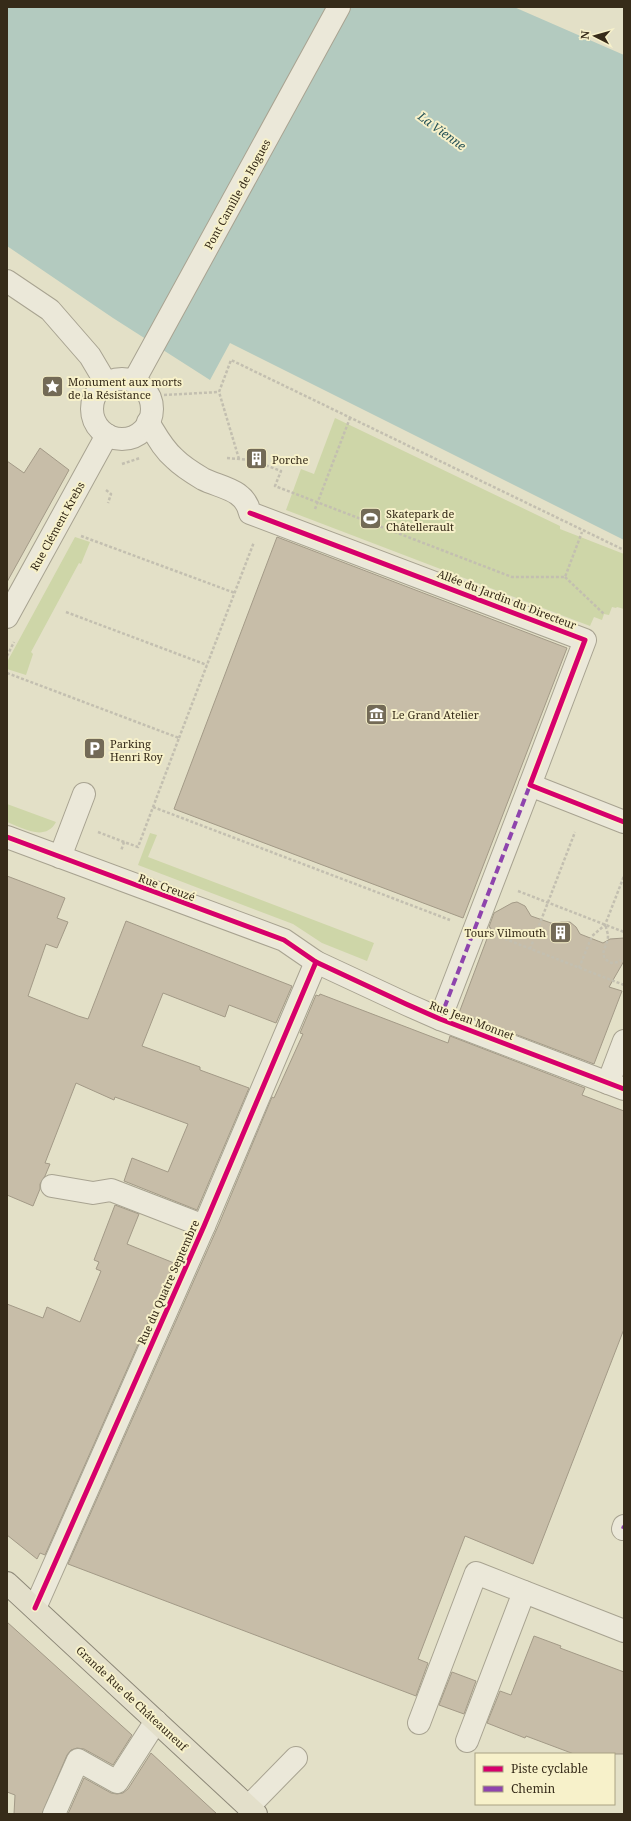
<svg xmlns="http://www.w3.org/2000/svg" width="631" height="1821" font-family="'Noto Serif',serif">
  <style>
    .green { fill: #ced6a8 }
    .water { fill: #b3cabf }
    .building { fill: #c7bda8; stroke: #a39a87 }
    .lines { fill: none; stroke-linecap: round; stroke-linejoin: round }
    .minor-casing { stroke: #a8a391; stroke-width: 24 }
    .major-casing { stroke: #8d8878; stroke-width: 24 }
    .path { stroke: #c3bfb0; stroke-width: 2.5; stroke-dasharray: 3 2; stroke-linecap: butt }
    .minor { stroke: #ebe8d9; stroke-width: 22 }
    .major { stroke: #e3dfca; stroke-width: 22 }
    .quiet { stroke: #8e44ad; stroke-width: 4; stroke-dasharray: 8 4; stroke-linecap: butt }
    .cycleway-casing { stroke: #f7f1ca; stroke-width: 8 }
    .cycleway { stroke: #d6006c; stroke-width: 5 }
    .labels { text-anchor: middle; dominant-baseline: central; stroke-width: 4; stroke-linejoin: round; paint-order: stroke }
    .street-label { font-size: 11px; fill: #362b19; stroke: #f7f1ca }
    .poi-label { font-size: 11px; fill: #362b19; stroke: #f7f1ca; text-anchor: start }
    .water-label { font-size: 12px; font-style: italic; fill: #275357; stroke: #f7f1ca }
  </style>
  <rect width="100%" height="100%" fill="#e3e0c7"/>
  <!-- green -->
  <g class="green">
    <path d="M335 418 560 526V529L624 554V609L617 607 616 608 612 607 609 615 604 614 602 620 594 617 590 626 286 510 301 469 314 474Z"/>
    <path d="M75 537 90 542 81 564 79 563 31 652 33 654 26 675 7 669V662Z"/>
    <path d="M7 804 56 822C45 842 23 828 7 822Z"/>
    <path d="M150 833 157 835 148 857 374 943 367 961 322 943 293 924 138 865Z"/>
  </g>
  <!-- water -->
  <path class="water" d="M7 7H514L624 55V540L230 343 210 380 113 318 7 246Z"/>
  <!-- building -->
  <g class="building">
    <path d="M40 448 69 470 7 582V461L24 473Z"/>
    <path d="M277 537 567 648 463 918 174 809Z"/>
    <path d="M7 876 65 898 57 918 68 922 57 948 46 944 28 996 78 1016 88 1019 126 921 292 986 276 1023 229 1005 225 1017 163 993 142 1046 200 1067V1070L249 1088 197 1210 124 1181 132 1158 168 1172 188 1124 115 1097 114 1100 76 1083 45 1163 50 1164 45 1176 40 1184V1189L33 1206 7 1195Z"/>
    <path d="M517 902 525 906 531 916 554 924 561 922H570L576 927 580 934 603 943 610 939 624 938V961L609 987 622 991 594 1064 459 1013 491 928 489 927 494 913 512 903Z"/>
    <path d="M320 994 448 1043 450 1036 585 1088 582 1095 624 1111V1329L533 1564 465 1536 418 1659 428 1663 416 1696 68 1564 219 1224 272 1097 274 1098 303 1034 300 1033 316 995 319 996Z"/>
    <path d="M115 1205 139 1214 127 1244 174 1263 45 1555 40 1553 37 1559 7 1535V1304L43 1318 47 1307 80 1322 101 1271 96 1269 99 1262 94 1260Z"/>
    <path d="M7 1622 132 1735 113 1765 84 1749 77 1748 71 1750 67 1755 42 1814H14L15 1795 7 1792Z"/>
    <path d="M534 1636 561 1646 560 1648 624 1672V1754H574L526 1736 525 1738 487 1723 500 1691 511 1695Z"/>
    <path d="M452 1672 476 1681 464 1714 439 1705Z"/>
    <path d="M151 1753 217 1814H68L84 1778 111 1793 117 1794 123 1793 128 1789Z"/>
  </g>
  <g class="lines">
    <defs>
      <g id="minor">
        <path d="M7 281 50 310 90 356 106 383"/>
        <circle cx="122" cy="409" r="30"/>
        <path d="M134 381 339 7"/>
        <path d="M148 422C156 435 163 449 175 459 183 467 193 473 203 479 221 488 245 489 250 513L585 640 530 785 624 822"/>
        <path d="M7 617 107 435"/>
        <path d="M7 837 284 940 316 962 406 1004 440 1019 624 1089"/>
        <path d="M60 857 84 794"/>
        <path d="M440 1019 530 785"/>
        <path d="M608 1083 624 1041"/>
        <path d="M52 1186 93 1193 111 1190 204 1226"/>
        <path d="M623 1529 624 1526"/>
        <path d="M35 1608 204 1226 316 962"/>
        <path d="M419 1723 476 1573 624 1631"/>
        <path d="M467 1741 524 1592"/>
        <path d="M248 1807 296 1758"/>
        <path d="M54 1814 78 1760 117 1782 156 1721"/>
      </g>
      <path id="major" d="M7 1583 256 1814"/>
    </defs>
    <!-- minor casing -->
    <use href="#minor" class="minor-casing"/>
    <!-- major casing -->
    <use href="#major" class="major-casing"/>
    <!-- path -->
    <g class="path">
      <path d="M164 395 219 392"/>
      <path d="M227 458 252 460 281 471 275 486 512 577H565L582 532"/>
      <path d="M239 459 219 392 231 360 624 550"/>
      <path d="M122 464 140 458"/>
      <path d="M106 490 111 494 108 503"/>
      <path d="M315 509 350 418"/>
      <path d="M81 536 235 593"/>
      <path d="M565 577 604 614"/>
      <path d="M66 612 207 665"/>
      <path d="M7 656 14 642"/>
      <path d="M7 673 179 738 138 847 124 842 121 851"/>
      <path d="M179 738 254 542"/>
      <path d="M153 807 450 920"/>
      <path d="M98 832 124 842"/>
      <path d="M518 891 624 932"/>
      <path d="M606 926C606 929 608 933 608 936 608 947 596 955 611 963L618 962 621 960"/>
      <path d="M500 937 624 985"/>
      <path d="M530 949 575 832"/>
      <path d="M579 968 592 936 605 925 624 876"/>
    </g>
    <!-- minor -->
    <use href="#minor" class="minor"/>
    <!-- major -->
    <use href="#major" class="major"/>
    <!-- quiet -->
    <g class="quiet">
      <path d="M440 1019 530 785"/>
      <path d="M623 1529 624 1526"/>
    </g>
    <defs>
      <g id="cycleway">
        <path d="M250 513 585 640 530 785 624 822"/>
        <path d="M7 837 284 940 316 962 406 1004 440 1019 624 1089"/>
        <path d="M35 1608 204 1226 316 962"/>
      </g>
    </defs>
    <!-- cycleway casing -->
    <use href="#cycleway" class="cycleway-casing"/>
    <!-- cycleway -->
    <use href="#cycleway" class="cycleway"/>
  </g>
  <!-- icons -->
  <defs>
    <symbol id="sight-square" viewBox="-11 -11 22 22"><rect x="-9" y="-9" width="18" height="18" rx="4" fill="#736a56" stroke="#f7f1ca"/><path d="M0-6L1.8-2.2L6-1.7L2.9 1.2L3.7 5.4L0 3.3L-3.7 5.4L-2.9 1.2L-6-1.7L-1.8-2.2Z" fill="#fff"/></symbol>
    <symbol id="building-square" viewBox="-11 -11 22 22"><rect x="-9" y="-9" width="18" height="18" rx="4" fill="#736a56" stroke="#f7f1ca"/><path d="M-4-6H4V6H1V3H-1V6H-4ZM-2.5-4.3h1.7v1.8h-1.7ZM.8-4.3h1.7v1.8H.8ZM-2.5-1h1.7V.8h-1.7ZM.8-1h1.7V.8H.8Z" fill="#fff"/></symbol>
    <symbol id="stadium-square" viewBox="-11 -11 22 22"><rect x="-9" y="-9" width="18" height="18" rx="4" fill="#736a56" stroke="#f7f1ca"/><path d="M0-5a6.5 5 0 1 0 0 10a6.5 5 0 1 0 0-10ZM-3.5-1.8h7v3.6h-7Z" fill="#fff"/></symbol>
    <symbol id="museum-square" viewBox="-11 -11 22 22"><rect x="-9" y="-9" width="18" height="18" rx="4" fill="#736a56" stroke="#f7f1ca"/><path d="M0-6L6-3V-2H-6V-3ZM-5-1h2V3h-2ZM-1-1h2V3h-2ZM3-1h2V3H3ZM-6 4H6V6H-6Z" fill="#fff"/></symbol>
    <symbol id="parking-square" viewBox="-11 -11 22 22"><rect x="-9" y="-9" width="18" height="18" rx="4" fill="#736a56" stroke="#f7f1ca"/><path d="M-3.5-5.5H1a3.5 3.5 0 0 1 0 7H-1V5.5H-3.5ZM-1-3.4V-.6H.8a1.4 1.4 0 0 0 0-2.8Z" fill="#fff"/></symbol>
  </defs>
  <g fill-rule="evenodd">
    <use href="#sight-square" x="40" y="374" width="25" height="25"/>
    <use href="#building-square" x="244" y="446" width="25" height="25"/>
    <use href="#stadium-square" x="358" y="506" width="25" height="25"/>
    <use href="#museum-square" x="364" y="702" width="25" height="25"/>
    <use href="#parking-square" x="82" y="736" width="25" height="25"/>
    <use href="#building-square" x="548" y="920" width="25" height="25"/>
  </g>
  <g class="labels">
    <!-- street labels -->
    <g class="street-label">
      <text transform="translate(237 194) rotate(-61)">Pont Camille de Hogues</text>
      <text transform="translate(57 526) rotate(-61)">Rue Clément Krebs</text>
      <text transform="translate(507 599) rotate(21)">Allée du Jardin du Directeur</text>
      <text transform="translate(167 887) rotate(20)">Rue Creuzé</text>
      <text transform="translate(472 1020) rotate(21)">Rue Jean Monnet</text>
      <text transform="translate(168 1282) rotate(-66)">Rue du Quatre Septembre</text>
      <text transform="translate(132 1698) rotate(43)">Grande Rue de Châteauneuf</text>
    </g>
    <!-- poi labels -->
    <g class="poi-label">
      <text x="68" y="381">Monument aux morts<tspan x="68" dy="13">de la Résistance</tspan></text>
      <text x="272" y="459">Porche</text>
      <text x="386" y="513">Skatepark de<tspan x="386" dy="13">Châtellerault</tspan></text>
      <text x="392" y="714">Le Grand Atelier</text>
      <text x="110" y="743">Parking<tspan x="110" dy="13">Henri Roy</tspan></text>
      <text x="546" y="932" text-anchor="end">Tours Vilmouth</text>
    </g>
    <!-- water labels -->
    <g class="water-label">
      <text transform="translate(442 131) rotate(36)">La Vienne</text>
    </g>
  </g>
  <!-- border -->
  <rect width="631" height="1821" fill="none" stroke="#362b19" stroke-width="16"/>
  <!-- legend -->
  <rect x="475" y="1753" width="140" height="52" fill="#f7f1ca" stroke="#aaa283"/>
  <rect x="483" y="1766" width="20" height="6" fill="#d6006c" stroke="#aaa283"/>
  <text x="511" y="1773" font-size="12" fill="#362b19">Piste cyclable</text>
  <rect x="483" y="1786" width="20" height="6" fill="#8e44ad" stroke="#aaa283"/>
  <text x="511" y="1793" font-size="12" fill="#362b19">Chemin</text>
  <!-- north arrow -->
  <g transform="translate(595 36) rotate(276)" stroke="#f7f1ca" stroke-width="3" paint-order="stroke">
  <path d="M0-3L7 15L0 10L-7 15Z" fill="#362b19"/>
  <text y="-6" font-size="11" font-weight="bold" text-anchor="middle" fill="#362b19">N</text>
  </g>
</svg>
